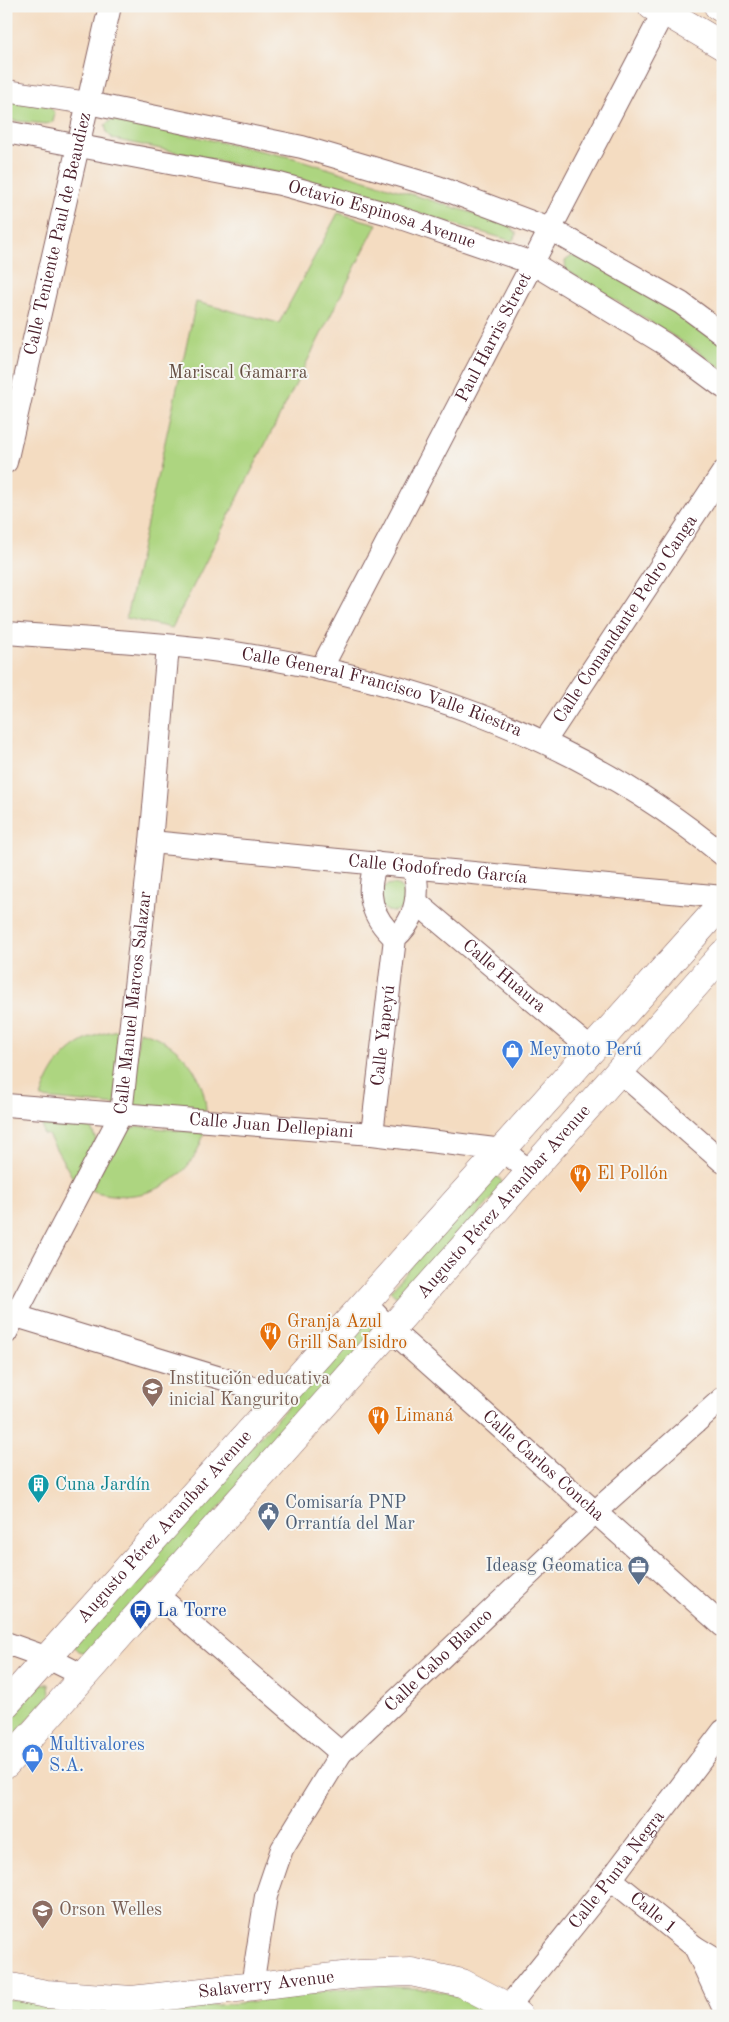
<svg xmlns="http://www.w3.org/2000/svg" width="729" height="2022" font-family="'Old Standard TT',serif">
  <style>
    .green { fill: #add580; stroke: #7c7a56 }
    .lines { fill: none; stroke-linecap: round; stroke-linejoin: round }
    .street-casing { stroke: #866160; stroke-width: 24 }
    .secondary-casing { stroke: #866160; stroke-width: 29 }
    .street { stroke: #fff; stroke-width: 22 }
    .secondary { stroke: #fff; stroke-width: 28 }
    .labels { text-anchor: middle; dominant-baseline: central; stroke-width: 4; stroke-linejoin: round; paint-order: stroke }
    .street-label { font-size: 18px; fill: #4a1f2b; stroke: #f6f6f2 }
    .park-label { font-size: 18px; fill: #634c40; stroke: #f6f6f2 }
    .shop-label { font-size: 18px; fill: #366cbe; stroke: #f6f6f2; text-anchor: start }
    .food-label { font-size: 18px; fill: #c56008; stroke: #f6f6f2; text-anchor: start }
    .education-label { font-size: 18px; fill: #785e54; stroke: #f6f6f2; text-anchor: start }
    .culture-label { font-size: 18px; fill: #0d838f; stroke: #f6f6f2; text-anchor: start }
    .service-label { font-size: 18px; fill: #4e5e75; stroke: #f6f6f2; text-anchor: start }
    .transit-label { font-size: 18px; fill: #164399; stroke: #f6f6f2; text-anchor: start }
  </style>
  <rect width="100%" height="100%" fill="#f6f6f2"/>
  <filter id="ink" filterUnits="userSpaceOnUse"><feTurbulence type="fractalNoise" baseFrequency=".02" numOctaves="2"/><feDisplacementMap in="SourceGraphic" scale="10" xChannelSelector="R" yChannelSelector="G"/><feConvolveMatrix kernelMatrix="1 2 1 2 8 2 1 2 1" color-interpolation-filters="sRGB"/></filter>
  <filter id="wash" filterUnits="userSpaceOnUse"><feTurbulence type="fractalNoise" baseFrequency=".0096" numOctaves="4" result="noise"/><feDisplacementMap in="SourceGraphic" scale="20" xChannelSelector="R" yChannelSelector="G"/><feGaussianBlur stdDeviation="1.12" result="paint"/><feColorMatrix in="noise" values="0 0 0 0 0 0 0 0 0 0 0 0 0 0 0 0 0 1.4 0 .05"/><feComposite in="paint" operator="in"/></filter>
  <g filter="url(#wash)">
    <rect width="100%" height="100%" fill="#f4dcc1"/>
    <!-- green -->
    <g class="green">
      <path d="M6 101 47 104 55 113 53 122 46 124 6 120Z"/>
      <path d="M113 119 294 158 508 224 517 234 512 241 291 176 113 139 107 133 105 125Z"/>
      <path d="M338 213 377 224 172 628 126 618 196 302 279 323Z"/>
      <path d="M572 256 595 262 723 340V370L696 350 566 270 565 261Z"/>
      <circle cx="393" cy="898" r="14"/>
      <path d="M119 1030 117 1105 41 1098C53 1058 78 1036 119 1030Z"/>
      <path d="M139 1031C177 1040 205 1072 206 1111L131 1105Z"/>
      <path d="M41 1118 89 1123 96 1140 74 1180 48 1135 43 1134Z"/>
      <path d="M137 1126 204 1133C190 1185 139 1207 90 1190L122 1132Z"/>
      <path d="M495 1172 504 1185 403 1300 390 1291Z"/>
      <path d="M367 1318 373 1325 371 1337 96 1647 86 1653 78 1651 73 1646Z"/>
      <path d="M42 1684H49L50 1695 6 1745V1721Z"/>
      <path d="M376 1986 429 1989 460 1996 501 2016H6V1999C76 2002 148 2011 218 2005 271 2001 323 1990 376 1986Z"/>
    </g>
  </g>
  <g filter="url(#ink)">
    <g class="lines">
      <defs>
        <g id="street">
          <path d="M6 91 88 103 302 147 438 187 550 229 681 303 723 334"/>
          <path id="s1" d="M6 132 280 184 389 214 532 263 665 344 723 387"/>
          <path id="s2" d="M6 462 110 6"/>
          <path id="s3" d="M6 633C73 638 139 641 205 649 395 673 574 732 723 855"/>
          <path id="s4" d="M321 669 664 11"/>
          <path id="s5" d="M545 741 723 472"/>
          <path id="s6" d="M151 842 723 897"/>
          <path d="M376 863C365 893 371 917 395 938"/>
          <path id="s7" d="M416 902 592 1050"/>
          <path d="M619 1071 723 1162"/>
          <path id="s8" d="M6 1105 372 1134 503 1150 529 1171"/>
          <path id="s9" d="M372 1134 395 938C417 919 420 893 414 867"/>
          <path id="s10" d="M366 1304 390 1329 723 1626"/>
          <path d="M16 1316 283 1397"/>
          <path id="s11" d="M6 1333 121 1114 151 842 168 646"/>
          <path d="M156 1594 341 1753"/>
          <path d="M6 1643 48 1658 84 1676"/>
          <path id="s12" d="M611 1879 695 1947 723 1964"/>
          <path d="M695 1947 723 2007"/>
          <path id="s13" d="M252 1986 266 1896 282 1849 341 1753 595 1512 723 1398"/>
          <path id="s14" d="M508 2007 611 1879 723 1731"/>
        </g>
        <g id="secondary">
          <path d="M652 6 664 11 723 46"/>
          <path d="M718 6 723 9"/>
          <path id="s15" d="M6 1704 723 903"/>
          <path id="s16" d="M6 1764 723 954"/>
          <path id="s17" d="M6 1986 46 1994 132 2000 360 1974 411 1972 462 1983 508 2007 519 2016"/>
        </g>
      </defs>
      <!-- street casing -->
      <use href="#street" class="street-casing"/>
      <!-- secondary casing -->
      <use href="#secondary" class="secondary-casing"/>
      <!-- street -->
      <use href="#street" class="street"/>
      <!-- secondary -->
      <use href="#secondary" class="secondary"/>
    </g>
  </g>
  <!-- icons -->
  <defs>
    <symbol id="shop-pin" viewBox="-11 -11 22 30"><path d="M0 17L-7.5 6A9.5 9.5 0 1 1 7.5 6Z" fill="#3f7fe0" stroke="#f6f6f2"/><path d="M-5-2.5h2.3a2.7 3.5 0 0 1 5.4 0H5L5.5 6h-11ZM-1.5-2.5h3a1.5 2.3 0 0 0-3 0Z" fill="#fff"/></symbol>
    <symbol id="restaurant-pin" viewBox="-11 -11 22 30"><path d="M0 17L-7.5 6A9.5 9.5 0 1 1 7.5 6Z" fill="#e8710a" stroke="#f6f6f2"/><path d="M-5-6h1v4h1v-4h1v4h1v-4h1v5L-1.5 .5V6h-2V.5L-5-1ZM5-6V6H3V1.5H1.5Q1.5-4 5-6Z" fill="#fff"/></symbol>
    <symbol id="school-pin" viewBox="-11 -11 22 30"><path d="M0 17L-7.5 6A9.5 9.5 0 1 1 7.5 6Z" fill="#8d6e63" stroke="#f6f6f2"/><path d="M0-5L7-2L0 1L-7-2ZM-4 1L0 2.5L4 1V4Q0 6-4 4Z" fill="#fff"/></symbol>
    <symbol id="building-pin" viewBox="-11 -11 22 30"><path d="M0 17L-7.5 6A9.5 9.5 0 1 1 7.5 6Z" fill="#0f9aa8" stroke="#f6f6f2"/><path d="M-4-6H4V6H1V3H-1V6H-4ZM-2.5-4.3h1.7v1.8h-1.7ZM.8-4.3h1.7v1.8H.8ZM-2.5-1h1.7V.8h-1.7ZM.8-1h1.7V.8H.8Z" fill="#fff"/></symbol>
    <symbol id="civic-pin" viewBox="-11 -11 22 30"><path d="M0 17L-7.5 6A9.5 9.5 0 1 1 7.5 6Z" fill="#5c6f8a" stroke="#f6f6f2"/><path d="M-.6-6.5H3V-4.5H.6V-3L4-1V1h2V6H-6V1h2V-1L-.6-3ZM-1.2 2.5V6h2.4V2.5Z" fill="#fff"/></symbol>
    <symbol id="office-pin" viewBox="-11 -11 22 30"><path d="M0 17L-7.5 6A9.5 9.5 0 1 1 7.5 6Z" fill="#5c6f8a" stroke="#f6f6f2"/><path d="M-6-3h4V-5.5h4V-3h4V5H-6ZM-1-4.5V-3h2v-1.5ZM-6 0V1H6V0Z" fill="#fff"/></symbol>
    <symbol id="bus-pin" viewBox="-11 -11 22 30"><path d="M0 17L-7.5 6A9.5 9.5 0 1 1 7.5 6Z" fill="#1a4fb4" stroke="#f6f6f2"/><path d="M-5-6H5V4H4V6H2V4H-2V6H-4V4H-5ZM-3.5-4V0h7V-4ZM-3.5 1.2v1.5H-2V1.2ZM2 1.2v1.5H3.5V1.2Z" fill="#fff"/></symbol>
  </defs>
  <g fill-rule="evenodd">
    <use href="#shop-pin" x="500" y="1038" width="25" height="34"/>
    <use href="#restaurant-pin" x="568" y="1162" width="25" height="34"/>
    <use href="#restaurant-pin" x="258" y="1320" width="25" height="34"/>
    <use href="#school-pin" x="140" y="1376" width="25" height="34"/>
    <use href="#restaurant-pin" x="366" y="1404" width="25" height="34"/>
    <use href="#building-pin" x="26" y="1472" width="25" height="34"/>
    <use href="#civic-pin" x="256" y="1500" width="25" height="34"/>
    <use href="#office-pin" x="626" y="1554" width="25" height="34"/>
    <use href="#bus-pin" x="128" y="1598" width="25" height="34"/>
    <use href="#shop-pin" x="20" y="1742" width="25" height="34"/>
    <use href="#school-pin" x="30" y="1898" width="25" height="34"/>
  </g>
  <g class="labels">
    <!-- street labels -->
    <g class="street-label">
      <text stroke="none"><textPath href="#s1" startOffset="385">Octavio Espinosa Avenue</textPath></text>
      <text stroke="none"><textPath href="#s2" startOffset="234">Calle Teniente Paul de Beaudiez</textPath></text>
      <text stroke="none"><textPath href="#s4" startOffset="374">Paul Harris Street</textPath></text>
      <text stroke="none"><textPath href="#s5" startOffset="146">Calle Comandante Pedro Canga</textPath></text>
      <text stroke="none"><textPath href="#s3" startOffset="382">Calle General Francisco Valle Riestra</textPath></text>
      <text stroke="none"><textPath href="#s6" startOffset="288">Calle Godofredo García</textPath></text>
      <text stroke="none"><textPath href="#s7" startOffset="115">Calle Huaura</textPath></text>
      <text stroke="none"><textPath href="#s11" startOffset="359">Calle Manuel Marcos Salazar</textPath></text>
      <text stroke="none"><textPath href="#s9" startOffset="99">Calle Yapeyú</textPath></text>
      <text stroke="none"><textPath href="#s8" startOffset="266">Calle Juan Dellepiani</textPath></text>
      <text stroke="none"><textPath href="#s16" startOffset="751">Augusto Pérez Araníbar Avenue</textPath></text>
      <text stroke="none"><textPath href="#s10" startOffset="240">Calle Carlos Concha</textPath></text>
      <text stroke="none"><textPath href="#s15" startOffset="238">Augusto Pérez Araníbar Avenue</textPath></text>
      <text stroke="none"><textPath href="#s13" startOffset="388">Calle Cabo Blanco</textPath></text>
      <text stroke="none"><textPath href="#s14" startOffset="175">Calle Punta Negra</textPath></text>
      <text stroke="none"><textPath href="#s12" startOffset="54">Calle 1</textPath></text>
      <text stroke="none"><textPath href="#s17" startOffset="262">Salaverry Avenue</textPath></text>
    </g>
    <!-- park labels -->
    <g class="park-label">
      <text x="238" y="373">Mariscal Gamarra</text>
    </g>
    <!-- shop labels -->
    <g class="shop-label">
      <text x="529" y="1050">Meymoto Perú</text>
      <text x="49" y="1745">Multivalores<tspan x="49" dy="21">S.A.</tspan></text>
    </g>
    <!-- food labels -->
    <g class="food-label">
      <text x="597" y="1174">El Pollón</text>
      <text x="287" y="1322">Granja Azul<tspan x="287" dy="21">Grill San Isidro</tspan></text>
      <text x="395" y="1416">Limaná</text>
    </g>
    <!-- education labels -->
    <g class="education-label">
      <text x="169" y="1379">Institución educativa<tspan x="169" dy="21">inicial Kangurito</tspan></text>
      <text x="59" y="1910">Orson Welles</text>
    </g>
    <!-- culture labels -->
    <g class="culture-label">
      <text x="55" y="1485">Cuna Jardín</text>
    </g>
    <!-- service labels -->
    <g class="service-label">
      <text x="285" y="1503">Comisaría PNP<tspan x="285" dy="21">Orrantía del Mar</tspan></text>
      <text x="623" y="1566" text-anchor="end">Ideasg Geomatica</text>
    </g>
    <!-- transit labels -->
    <g class="transit-label">
      <text x="157" y="1611">La Torre</text>
    </g>
  </g>
  <!-- margin -->
  <rect width="729" height="2022" fill="none" stroke="#f6f6f2" stroke-width="25"/>
</svg>
